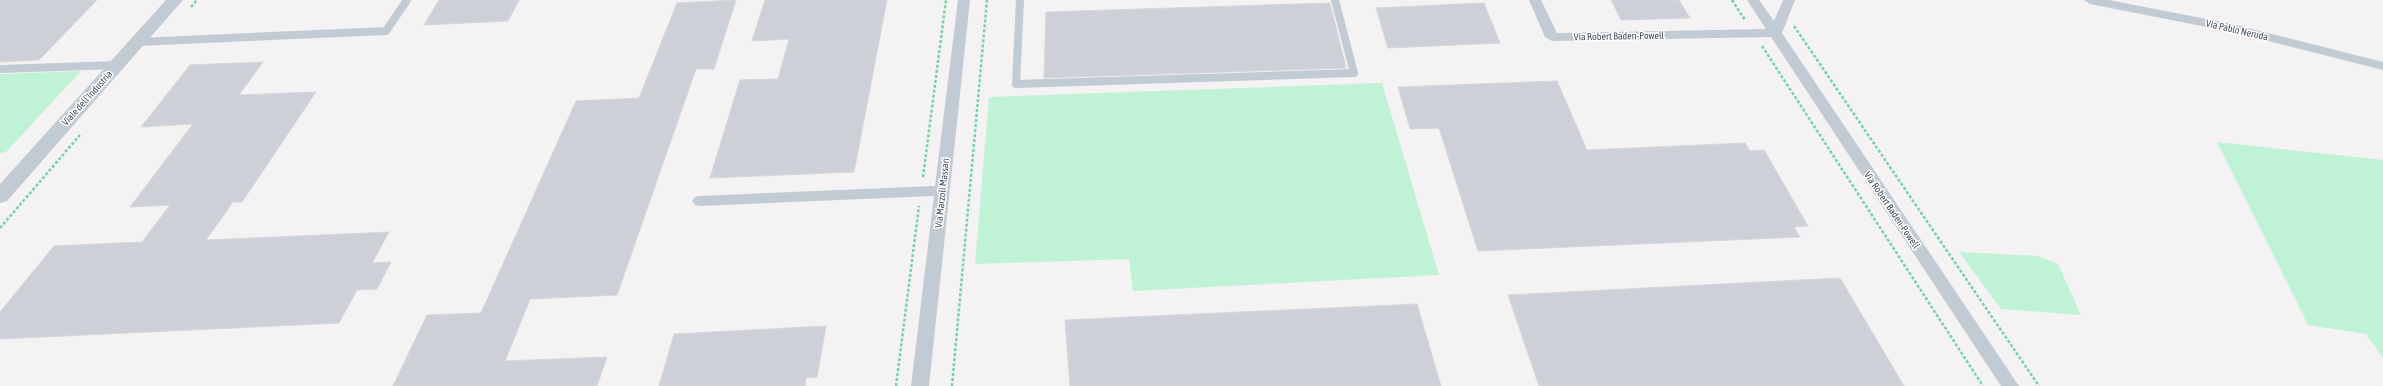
<svg xmlns="http://www.w3.org/2000/svg" width="2383" height="386" font-family="'Asap Condensed',sans-serif">
  <style>
    .green { fill: #c0f2d7 }
    .building { fill: #cdd0d6; stroke: #d5d7dd }
    .lines { fill: none; stroke-linecap: round; stroke-linejoin: round }
    .path { stroke: #76d2ac; stroke-width: 2.5; stroke-dasharray: 3 2; stroke-linecap: butt }
    .service { stroke: #c2cbd4; stroke-width: 8 }
    .minor { fill: #c2cbd4; fill-rule: evenodd }
    .tertiary { fill: #c2cbd4; fill-rule: evenodd }
    .labels { text-anchor: middle; dominant-baseline: central; stroke-width: 3; stroke-linejoin: round; paint-order: stroke }
    .street-label { font-size: 10px; fill: #485360; stroke: #fff }
  </style>
  <rect width="100%" height="100%" fill="#f4f2f2"/>
  <!-- green -->
  <g class="green">
    <path d="M81 71 6 152 0 153V74Z"/>
    <path d="M1382 83 1439 275 1133 291 1129 259 975 264 989 97Z"/>
    <path d="M2217 142 2383 160V358L2366 334 2308 325Z"/>
    <path d="M1959 252 2038 256 2058 264 2081 315 2001 309Z"/>
  </g>
  <!-- building -->
  <g class="building">
    <path d="M0 0H97L39 60 0 62Z"/>
    <path d="M439 0H519L508 21 424 25Z"/>
    <path d="M736 0 714 69H696L617 295 530 299 505 361 607 357 597 386H393L427 315 481 313 576 101 639 98 677 3Z"/>
    <path d="M765 0H887L854 172 710 178 740 80 778 79 789 39 752 41Z"/>
    <path d="M1611 0H1679L1690 18 1621 20Z"/>
    <path d="M1330 3 1346 68 1044 78 1046 12Z"/>
    <path d="M1484 3 1500 43 1388 48 1376 8Z"/>
    <path d="M263 62 239 95 316 92 242 202H233L206 240 389 232 372 263 391 262 377 289 357 290 339 323 0 339V312L54 246 142 242 170 205 130 207 193 124 141 127 190 65Z"/>
    <path d="M1557 81 1587 150 1745 143 1750 151 1764 150 1808 226 1794 227 1800 237 1478 251 1439 128 1410 129 1398 87Z"/>
    <path d="M1840 278 1904 386H1539L1508 295Z"/>
    <path d="M1417 304 1441 386H1070L1065 320Z"/>
    <path d="M826 326 817 377 806 378 805 386H659L674 334Z"/>
  </g>
  <g class="lines">
    <!-- path -->
    <g class="path">
      <path d="M1732 0 1745 20"/>
      <path d="M191 7 197 0"/>
      <path d="M1794 26 2039 386"/>
      <path d="M1762 46 1983 386"/>
      <path d="M923 177 946 0"/>
      <path d="M0 228 80 135"/>
      <path d="M896 386 919 206"/>
      <path d="M952 386 987 0"/>
    </g>
    <!-- service -->
    <g class="service">
      <path d="M1020 0 1016 84 1354 73 1335 0"/>
      <path d="M138 42 386 31 407 0"/>
      <path d="M0 69 117 65"/>
    </g>
    <!-- minor -->
    <g class="minor">
      <path d="M958 0H970L929 386H911L934 196 700 206 695 205 692 201 695 197 700 196 935 186Z"/>
      <path d="M1529 0H1541L1557 33 1766 29 1747 0H1759L1774 21 1783 0H1795L1782 33 2019 386H2001L1771 37 1552 41 1545 37Z"/>
      <path d="M2084 0H2109L2232 24 2383 62V70L2232 32 2090 4Z"/>
    </g>
    <!-- tertiary -->
    <path class="tertiary" d="M166 0H183L7 201 0 203V184Z"/>
  </g>
  <g class="labels">
    <!-- street labels -->
    <g class="street-label">
      <text transform="translate(2237 30) rotate(13)">Via Pablo Neruda</text>
      <text transform="translate(1619 36) rotate(-1)">Via Robert Baden-Powell</text>
      <text transform="translate(87 98) rotate(-48)">Viale dell'Industria</text>
      <text transform="translate(942 193) rotate(-84)">Via Marzoli Massari</text>
      <text transform="translate(1892 210) rotate(56)">Via Robert Baden-Powell</text>
    </g>
  </g>
</svg>
